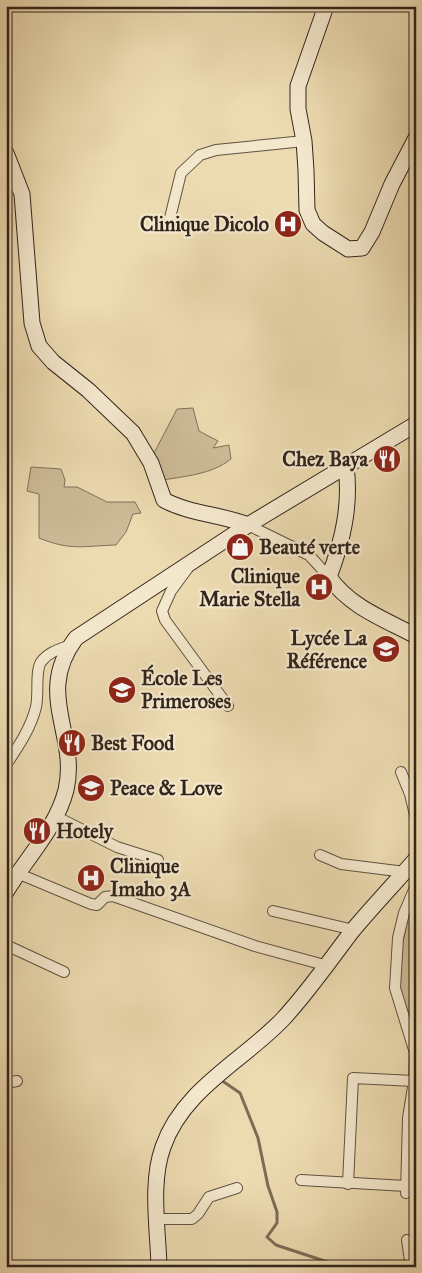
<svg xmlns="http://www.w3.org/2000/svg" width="422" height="1273" font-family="'IM FELL Great Primer',serif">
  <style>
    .green { fill: #ccbb97; stroke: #7f705a }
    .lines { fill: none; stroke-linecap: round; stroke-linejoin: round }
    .stream { stroke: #7c6c57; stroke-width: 3 }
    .street-casing { stroke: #605242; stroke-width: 12 }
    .secondary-casing { stroke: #32251d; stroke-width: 17 }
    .street { stroke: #f3e7cc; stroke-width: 10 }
    .secondary { stroke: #f3e7cc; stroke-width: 15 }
    .labels { text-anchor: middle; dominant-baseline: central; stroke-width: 4.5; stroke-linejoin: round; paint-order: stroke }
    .poi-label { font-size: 20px; font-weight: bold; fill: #32251d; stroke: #f3e7cc; text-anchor: start }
  </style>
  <rect width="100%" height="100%" fill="#ecdab0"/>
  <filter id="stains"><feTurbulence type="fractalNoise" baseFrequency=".004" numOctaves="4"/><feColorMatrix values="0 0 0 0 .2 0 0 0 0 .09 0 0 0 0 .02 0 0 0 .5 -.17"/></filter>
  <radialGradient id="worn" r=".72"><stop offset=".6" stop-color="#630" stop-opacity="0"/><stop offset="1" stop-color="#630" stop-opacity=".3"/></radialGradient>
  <!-- green -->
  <g class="green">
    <path d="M193 408 199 431 218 441 213 448 229 445 231 459C212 474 187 476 163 480L153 455 177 409Z"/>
    <path d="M31 467 61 469 65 480 64 487H77L107 502H135L141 513 133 514 126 532 116 545C83 546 71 551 39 538V494L27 491Z"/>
    <path d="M411 903 416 904V1034L399 991 402 947Z"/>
  </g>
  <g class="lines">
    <!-- stream -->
    <path class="stream" d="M221 1080 240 1093 258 1138 268 1186 277 1212V1223L267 1237 276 1245 343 1267"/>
    <defs>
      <g id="street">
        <path d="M169 222 181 173 200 155 216 150 304 141"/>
        <path d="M248 525 309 555 329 577"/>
        <path d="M188 568 171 591 162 611 165 620 228 706"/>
        <path d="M6 765C18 747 31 728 36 707 39 695 35 671 41 662 48 652 60 649 71 645"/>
        <path d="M401 772 410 794 416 819"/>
        <path d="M57 817 117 847 158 860"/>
        <path d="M320 855 341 864 405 872"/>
        <path d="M17 873 91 904 97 905 105 897 113 896 255 946 328 966"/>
        <path d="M273 911 354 930"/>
        <path d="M6 945 64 972"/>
        <path d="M6 1083 17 1081"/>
        <path d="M301 1180 406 1186"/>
        <path d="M348 1184 353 1078 414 1081"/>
        <path d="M406 1193 408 1118 414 1081 415 1053 395 988 398 938 404 913 416 885"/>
        <path d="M158 1219H192L198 1214 209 1197 237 1188"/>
        <path d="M411 1267 407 1240 416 1243"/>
      </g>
      <g id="secondary">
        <path d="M326 6 298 86V109L304 141 306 170 307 210 313 224 323 233 348 249 362 248 372 232 392 184 416 138"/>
        <path d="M6 153 22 194 32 323 39 346 53 362 88 390 133 433 151 463 164 500C190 514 220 514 248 525"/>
        <path d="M346 466C351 505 343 540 329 577 350 607 384 619 416 636"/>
        <path d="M6 892C26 858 56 829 66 790 79 735 34 694 76 638L248 525 416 424"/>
        <path d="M159 1267C158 1228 150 1183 163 1147 183 1089 243 1061 283 1019 309 991 330 960 353 930 373 906 395 883 416 859"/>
      </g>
    </defs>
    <!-- street casing -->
    <use href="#street" class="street-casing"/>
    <!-- secondary casing -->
    <use href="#secondary" class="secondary-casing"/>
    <!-- street -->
    <use href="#street" class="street"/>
    <!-- secondary -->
    <use href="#secondary" class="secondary"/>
  </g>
  <!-- icons -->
  <defs>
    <symbol id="hospital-disc" viewBox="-11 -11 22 22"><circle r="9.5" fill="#8f2418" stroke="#f3e7cc"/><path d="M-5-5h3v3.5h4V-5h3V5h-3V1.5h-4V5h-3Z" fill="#fff"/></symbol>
    <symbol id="restaurant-disc" viewBox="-11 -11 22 22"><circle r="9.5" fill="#8f2418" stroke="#f3e7cc"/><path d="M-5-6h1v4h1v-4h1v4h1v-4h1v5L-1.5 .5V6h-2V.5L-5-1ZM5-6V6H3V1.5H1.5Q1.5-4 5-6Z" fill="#fff"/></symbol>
    <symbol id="shop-disc" viewBox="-11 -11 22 22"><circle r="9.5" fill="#8f2418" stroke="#f3e7cc"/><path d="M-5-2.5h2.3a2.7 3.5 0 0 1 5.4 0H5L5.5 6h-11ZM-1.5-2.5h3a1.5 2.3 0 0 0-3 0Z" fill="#fff"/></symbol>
    <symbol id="school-disc" viewBox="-11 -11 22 22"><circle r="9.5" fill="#8f2418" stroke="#f3e7cc"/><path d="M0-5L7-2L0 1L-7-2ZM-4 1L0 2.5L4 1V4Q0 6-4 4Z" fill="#fff"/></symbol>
  </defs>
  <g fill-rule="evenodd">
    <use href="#hospital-disc" x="272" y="208" width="32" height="32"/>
    <use href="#restaurant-disc" x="371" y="443" width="32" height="32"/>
    <use href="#shop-disc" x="224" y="531" width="32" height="32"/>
    <use href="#hospital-disc" x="303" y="571" width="32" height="32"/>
    <use href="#school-disc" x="370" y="633" width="32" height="32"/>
    <use href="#school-disc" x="106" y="674" width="32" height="32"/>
    <use href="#restaurant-disc" x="56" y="727" width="32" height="32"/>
    <use href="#school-disc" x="75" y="772" width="32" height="32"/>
    <use href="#restaurant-disc" x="21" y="815" width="32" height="32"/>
    <use href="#hospital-disc" x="75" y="862" width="32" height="32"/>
  </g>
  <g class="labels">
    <!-- poi labels -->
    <g class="poi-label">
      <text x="269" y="224" text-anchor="end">Clinique Dicolo</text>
      <text x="368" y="459" text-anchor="end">Chez Baya</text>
      <text x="259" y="547">Beauté verte</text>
      <text x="300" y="576" text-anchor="end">Clinique<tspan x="300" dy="23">Marie Stella</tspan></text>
      <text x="367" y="638" text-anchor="end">Lycée La<tspan x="367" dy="23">Référence</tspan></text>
      <text x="141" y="678">École Les<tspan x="141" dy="23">Primeroses</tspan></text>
      <text x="91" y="743">Best Food</text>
      <text x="110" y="788">Peace &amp; Love</text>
      <text x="56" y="831">Hotely</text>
      <text x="110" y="866">Clinique<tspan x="110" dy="23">Imaho 3A</tspan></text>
    </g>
  </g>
  <!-- margin -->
  <rect width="422" height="1273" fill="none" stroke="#ecdab0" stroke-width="25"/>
  <rect x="8" y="8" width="407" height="1258" fill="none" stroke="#32251d" stroke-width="2.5"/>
  <rect x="12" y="12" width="397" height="1248" fill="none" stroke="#32251d"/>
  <rect width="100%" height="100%" filter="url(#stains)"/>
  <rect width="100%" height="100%" fill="url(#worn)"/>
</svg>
